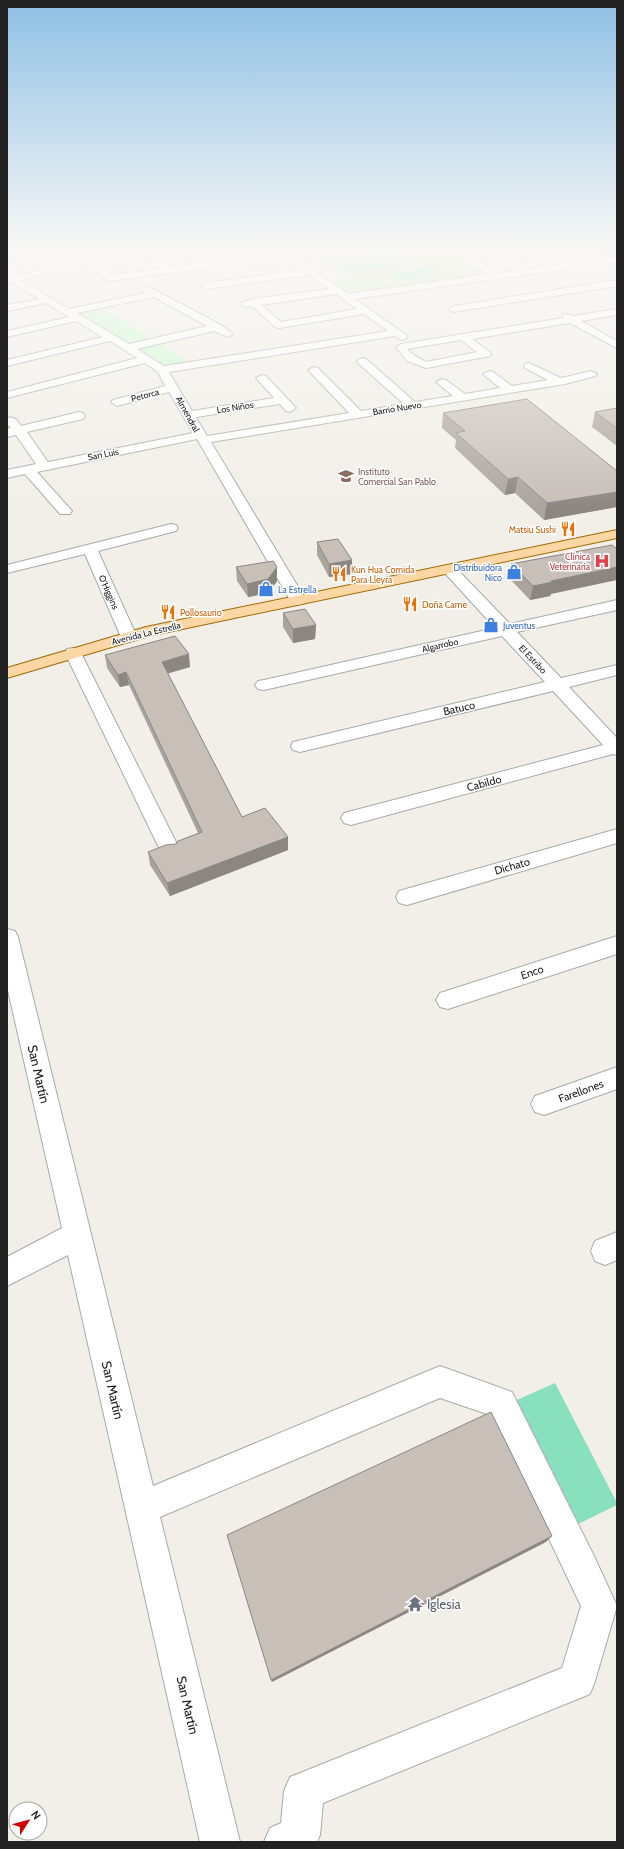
<svg xmlns="http://www.w3.org/2000/svg" width="624" height="1849" font-family="Cabin,sans-serif">
  <style>
    .grass { fill: #cdebb0 }
    .park { fill: #c8facc }
    .pitch { fill: #88e0be }
    .lines { fill: none; stroke-linecap: round; stroke-linejoin: round }
    .minor-casing { stroke: #a9a9a9; stroke-width: 2 }
    .major-casing { stroke: #a06b00; stroke-width: 2 }
    .minor { fill: #fff; fill-rule: evenodd }
    .major { fill: #fcd6a4; fill-rule: evenodd }
    .wall { fill: #aba49e }
    .shaded-wall { fill: #8b8681 }
    .building { fill: #c7bfb8; stroke: #8b8681 }
    .labels { text-anchor: middle; dominant-baseline: central; stroke-width: 3; stroke-linejoin: round; paint-order: stroke }
    .far-street-label { font-size: 9px; fill: #222; stroke: #fff }
    .far-education-label { font-size: 9px; fill: #785e54; stroke: #fff; text-anchor: start }
    .far-food-label { font-size: 9px; fill: #c56008; stroke: #fff; text-anchor: start }
    .far-health-label { font-size: 9px; fill: #be3a42; stroke: #fff; text-anchor: end }
    .far-shop-label { font-size: 9px; fill: #366cbe; stroke: #fff; text-anchor: start }
    .street-label { font-size: 11px; fill: #222; stroke: #fff }
    .near-street-label { font-size: 13px; fill: #222; stroke: #fff }
    .near-worship-label { font-size: 13px; fill: #5b616d; stroke: #fff; text-anchor: start }
  </style>
  <rect width="100%" height="100%" fill="#f2efe9"/>
  <!-- grass -->
  <g class="grass">
    <path d="M62 251H104L71 261Z"/>
    <path d="M370 251H446L487 274 356 293H348L331 282 352 278 322 258Z"/>
  </g>
  <!-- park -->
  <g class="park">
    <path d="M100 307 154 339 129 344 78 313Z"/>
    <path d="M158 343 188 362 166 367 137 348Z"/>
  </g>
  <!-- pitch -->
  <g class="pitch">
    <path d="M395 251 415 264 348 273 329 260Z"/>
    <path d="M432 266 445 274 402 281 389 273Z"/>
    <path d="M555 1383 617 1503V1505L570 1528 510 1403Z"/>
  </g>
  <g class="lines">
    <defs>
      <g id="minor">
        <path d="M103 251H118L96 259 111 275 161 269 144 251H154L170 267 280 253 278 251H288L348 294 488 274 448 251H459L498 273 544 267 517 251H528L554 265 617 256V262L355 299 406 335 407 337 406 339 402 340 395 336 169 372 192 411 274 398 256 378 262 375 266 376 296 408 290 412 286 411 280 404 196 417 207 436 349 413 310 372 308 370 314 367 318 368 361 411 404 404 358 363 357 361 362 358 366 359 415 402 453 396 436 382 442 379 446 380 465 394 500 388 483 374 489 371 493 372 512 386 548 380 525 368 524 366 525 364 529 363 561 378 591 371 597 374 595 376 565 384 211 442 306 600 304 603 298 605 292 603 290 600 197 439 37 472 72 511 70 514H60L25 474 7 478V470L36 464 16 435 7 437V429L11 428 7 424V418C15 416 17 420 21 426L79 412 83 413 85 416 83 419 27 432 48 462 193 433 169 392 117 406 111 402 113 400 165 386 158 372 145 363 7 398V392L137 358 110 341 7 366V360L102 337 76 321 7 337V331L69 317 46 303 7 311V305L39 299 12 282 7 283V277L10 276 7 273V264L10 265 19 275 42 270ZM286 258 303 270 206 283 201 286 206 289 309 275 329 289 253 299 242 302 240 304 245 307 252 306 275 327 279 328 364 314 388 331 164 366 137 349 214 331 228 337 233 334 221 325 149 287 146 286 141 289 146 293 69 309 21 280 88 262 106 280 109 281ZM336 294 357 309 281 322 262 305ZM154 297 207 326 129 344 77 313Z"/>
        <path d="M617 280V286L453 312 448 309 453 306Z"/>
        <path d="M617 309V315L581 321 617 341V348L570 323 472 339 490 352 491 354 490 356 426 368 407 361 396 347 401 344 563 318V315L567 314 573 316ZM461 340 477 352 426 362 415 356 407 349Z"/>
        <path d="M171 524 176 525 178 528 176 531 98 551 137 637 135 640 129 642 123 640 121 637 85 554 7 573V565Z"/>
        <path d="M449 565 454 566 510 624 617 600V610L517 632 561 678 617 665V675L569 687 617 738V755L613 754 351 825 344 823 341 818 344 813 603 745 553 691 300 752 293 750 291 746 293 742 545 682 502 636 264 690 258 689 255 685 258 681 264 680 495 628 444 572 442 569 444 566Z"/>
        <path d="M73 648 79 649 81 653 180 850 177 855 170 857 163 855 160 850 65 653 67 649Z"/>
        <path d="M617 829V843L407 905 399 903 396 897 399 891Z"/>
        <path d="M7 929 15 931 18 937 153 1486 440 1366 512 1392 594 1556 617 1606 595 1681 590 1694 323 1803 320 1835 317 1842H264L270 1828 281 1823 284 1791 290 1777 562 1668 581 1606 490 1415 440 1398 160 1517 240 1842H200L68 1255 7 1286V1257L62 1228 7 986Z"/>
        <path d="M617 936V954L448 1009 440 1007 436 1000 440 993Z"/>
        <path d="M617 1067V1089L544 1115 535 1112 531 1104 535 1096Z"/>
        <path d="M617 1232V1260L605 1265 595 1261 591 1251 595 1241Z"/>
      </g>
      <g id="major">
        <path d="M603 251 617 253V259L604 253Z"/>
        <path d="M617 530V538L149 636 7 678V668L146 627Z"/>
      </g>
    </defs>
    <!-- minor casing -->
    <use href="#minor" class="minor-casing"/>
    <!-- major casing -->
    <use href="#major" class="major-casing"/>
    <!-- minor -->
    <use href="#minor" class="minor"/>
    <!-- major -->
    <use href="#major" class="major"/>
  </g>
  <!-- wall -->
  <g class="wall">
    <path d="M617 408V446L592 427 595 412Z"/>
    <path d="M443 413 617 471V507L544 520 515 493 505 495 455 448 456 440 442 428Z"/>
    <path d="M317 542 352 574 329 577 317 555Z"/>
    <path d="M511 564 551 594 550 596 530 600 509 578Z"/>
    <path d="M236 567H277V581L269 593 248 597 237 581Z"/>
    <path d="M283 613 316 625 315 639 293 643 283 627Z"/>
    <path d="M105 655 190 667 167 673 242 817 288 837V850L170 896 150 865 148 852 176 844 198 833 129 685 120 687 107 668Z"/>
  </g>
  <!-- shaded-wall -->
  <g class="shaded-wall">
    <path d="M518 477 515 493 505 495 508 479Z"/>
    <path d="M617 492V507L544 520 547 503Z"/>
    <path d="M352 560V574L329 577V564Z"/>
    <path d="M277 567V581L269 593 248 597 247 584Z"/>
    <path d="M617 567V580L551 594 550 596 530 600 533 586 551 581Z"/>
    <path d="M316 625 315 639 293 643V629Z"/>
    <path d="M189 654 190 667 163 675 162 662Z"/>
    <path d="M126 672 129 685 120 687 118 675Z"/>
    <path d="M288 837V850L170 896 167 883Z"/>
    <path d="M552 1536 546 1542 272 1682 271 1680Z"/>
  </g>
  <!-- building -->
  <g class="building">
    <path d="M527 399 617 471V492L547 503 518 477 508 479 456 433 465 431 443 413Z"/>
    <path d="M617 408V428L595 412Z"/>
    <path d="M338 539 352 560 329 564 317 542Z"/>
    <path d="M612 545 617 549V567L551 581 553 582 533 586 511 564Z"/>
    <path d="M273 561 277 567 268 579 247 584 236 567Z"/>
    <path d="M305 609 316 625 293 629 283 613Z"/>
    <path d="M175 636 189 654 162 662 242 817 265 808 288 837 167 883 148 852 166 845 176 844 178 841 202 832 126 672 118 675 105 655Z"/>
    <path d="M491 1412 552 1536 271 1680 227 1535Z"/>
  </g>
  <!-- sky -->
  <linearGradient id="sky" x2="0" y2="1"><stop stop-color="#8fc0e4"/><stop offset="0.49" stop-color="#f9f8f5"/><stop offset="1" stop-color="#f9f8f5" stop-opacity="0"/></linearGradient>
  <rect width="624" height="510" fill="url(#sky)"/>
  <!-- icons -->
  <defs>
    <symbol id="school-bare" viewBox="-9 -9 18 18"><path d="M0-5L7-2L0 1L-7-2ZM-4 1L0 2.5L4 1V4Q0 6-4 4Z" fill="#8d6e63" stroke="#fff" stroke-width="2.5" paint-order="stroke"/></symbol>
    <symbol id="restaurant-bare" viewBox="-9 -9 18 18"><path d="M-5-6h1v4h1v-4h1v4h1v-4h1v5L-1.5 .5V6h-2V.5L-5-1ZM5-6V6H3V1.5H1.5Q1.5-4 5-6Z" fill="#e8710a" stroke="#fff" stroke-width="2.5" paint-order="stroke"/></symbol>
    <symbol id="hospital-bare" viewBox="-9 -9 18 18"><path d="M-5-5h3v3.5h4V-5h3V5h-3V1.5h-4V5h-3Z" fill="#e0444e" stroke="#fff" stroke-width="2.5" paint-order="stroke"/></symbol>
    <symbol id="shop-bare" viewBox="-9 -9 18 18"><path d="M-5-2.5h2.3a2.7 3.5 0 0 1 5.4 0H5L5.5 6h-11ZM-1.5-2.5h3a1.5 2.3 0 0 0-3 0Z" fill="#3f7fe0" stroke="#fff" stroke-width="2.5" paint-order="stroke"/></symbol>
    <symbol id="temple-bare" viewBox="-9 -9 18 18"><path d="M0-6L5-2H3V0L6.5 2.5H4V6H1.5V3h-3V6H-4V2.5H-6.5L-3 0V-2H-5Z" fill="#6b7280" stroke="#fff" stroke-width="2.5" paint-order="stroke"/></symbol>
  </defs>
  <g fill-rule="evenodd">
    <use href="#school-bare" x="335" y="465" width="22" height="22"/>
    <use href="#restaurant-bare" x="557" y="518" width="22" height="22"/>
    <use href="#hospital-bare" x="591" y="550" width="22" height="22"/>
    <use href="#shop-bare" x="503" y="561" width="22" height="22"/>
    <use href="#restaurant-bare" x="328" y="563" width="22" height="22"/>
    <use href="#shop-bare" x="255" y="578" width="22" height="22"/>
    <use href="#restaurant-bare" x="399" y="593" width="22" height="22"/>
    <use href="#restaurant-bare" x="157" y="601" width="22" height="22"/>
    <use href="#shop-bare" x="480" y="614" width="22" height="22"/>
    <use href="#temple-bare" x="404" y="1593" width="22" height="22"/>
  </g>
  <g class="labels">
    <!-- far-street labels -->
    <g class="far-street-label">
      <text transform="translate(145 395) rotate(-15)">Petorca</text>
      <text transform="translate(235 407) rotate(-9)">Los Niños</text>
      <text transform="translate(397 408) rotate(-9)">Barrio Nuevo</text>
      <text transform="translate(188 414) rotate(61)">Almendral</text>
      <text transform="translate(103 454) rotate(-11)">San Luis</text>
      <text transform="translate(109 592) rotate(66)">O'Higgins</text>
      <text transform="translate(146 633) rotate(-14)">Avenida La Estrella</text>
      <text transform="translate(440 645) rotate(-13)">Algarrobo</text>
      <text transform="translate(533 659) rotate(47)">El Estribo</text>
    </g>
    <!-- far-education labels -->
    <g class="far-education-label">
      <text x="358" y="471">Instituto<tspan x="358" dy="10">Comercial San Pablo</tspan></text>
    </g>
    <!-- far-food labels -->
    <g class="far-food-label">
      <text x="556" y="529" text-anchor="end">Matsiu Sushi</text>
      <text x="351" y="569">Kun Hua Comida<tspan x="351" dy="10">Para Lleyra</tspan></text>
      <text x="422" y="604">Doña Carne</text>
      <text x="180" y="612">Pollosaurio</text>
    </g>
    <!-- far-health labels -->
    <g class="far-health-label">
      <text x="590" y="556">Clínica<tspan x="590" dy="10">Veterinaria</tspan></text>
    </g>
    <!-- far-shop labels -->
    <g class="far-shop-label">
      <text x="502" y="567" text-anchor="end">Distribuidora<tspan x="502" dy="10">Nico</tspan></text>
      <text x="278" y="589">La Estrella</text>
      <text x="503" y="625">Juventus</text>
    </g>
    <!-- street labels -->
    <g class="street-label">
      <text transform="translate(459 708) rotate(-13)">Batuco</text>
      <text transform="translate(484 783) rotate(-15)">Cabildo</text>
      <text transform="translate(512 866) rotate(-16)">Dichato</text>
      <text transform="translate(532 972) rotate(-18)">Enco</text>
      <text transform="translate(581 1091) rotate(-20)">Farellones</text>
    </g>
    <!-- near-street labels -->
    <g class="near-street-label">
      <text transform="translate(39 1074) rotate(77)">San Martín</text>
      <text transform="translate(113 1390) rotate(77)">San Martín</text>
      <text transform="translate(188 1705) rotate(77)">San Martín</text>
    </g>
    <!-- near-worship labels -->
    <g class="near-worship-label">
      <text x="427" y="1604">Iglesia</text>
    </g>
  </g>
  <!-- border -->
  <rect width="624" height="1849" fill="none" stroke="#222222" stroke-width="16"/>
  <!-- north arrow -->
  <g transform="translate(28 1821) rotate(54)"><circle r="19" fill="#ffffff" stroke="#a7a7a7"/>
  <path d="M0-3L7 15L0 10L-7 15Z" fill="#d40000"/>
  <text y="-6" font-size="11" font-weight="bold" text-anchor="middle" fill="#222222">N</text>
  </g>
</svg>
